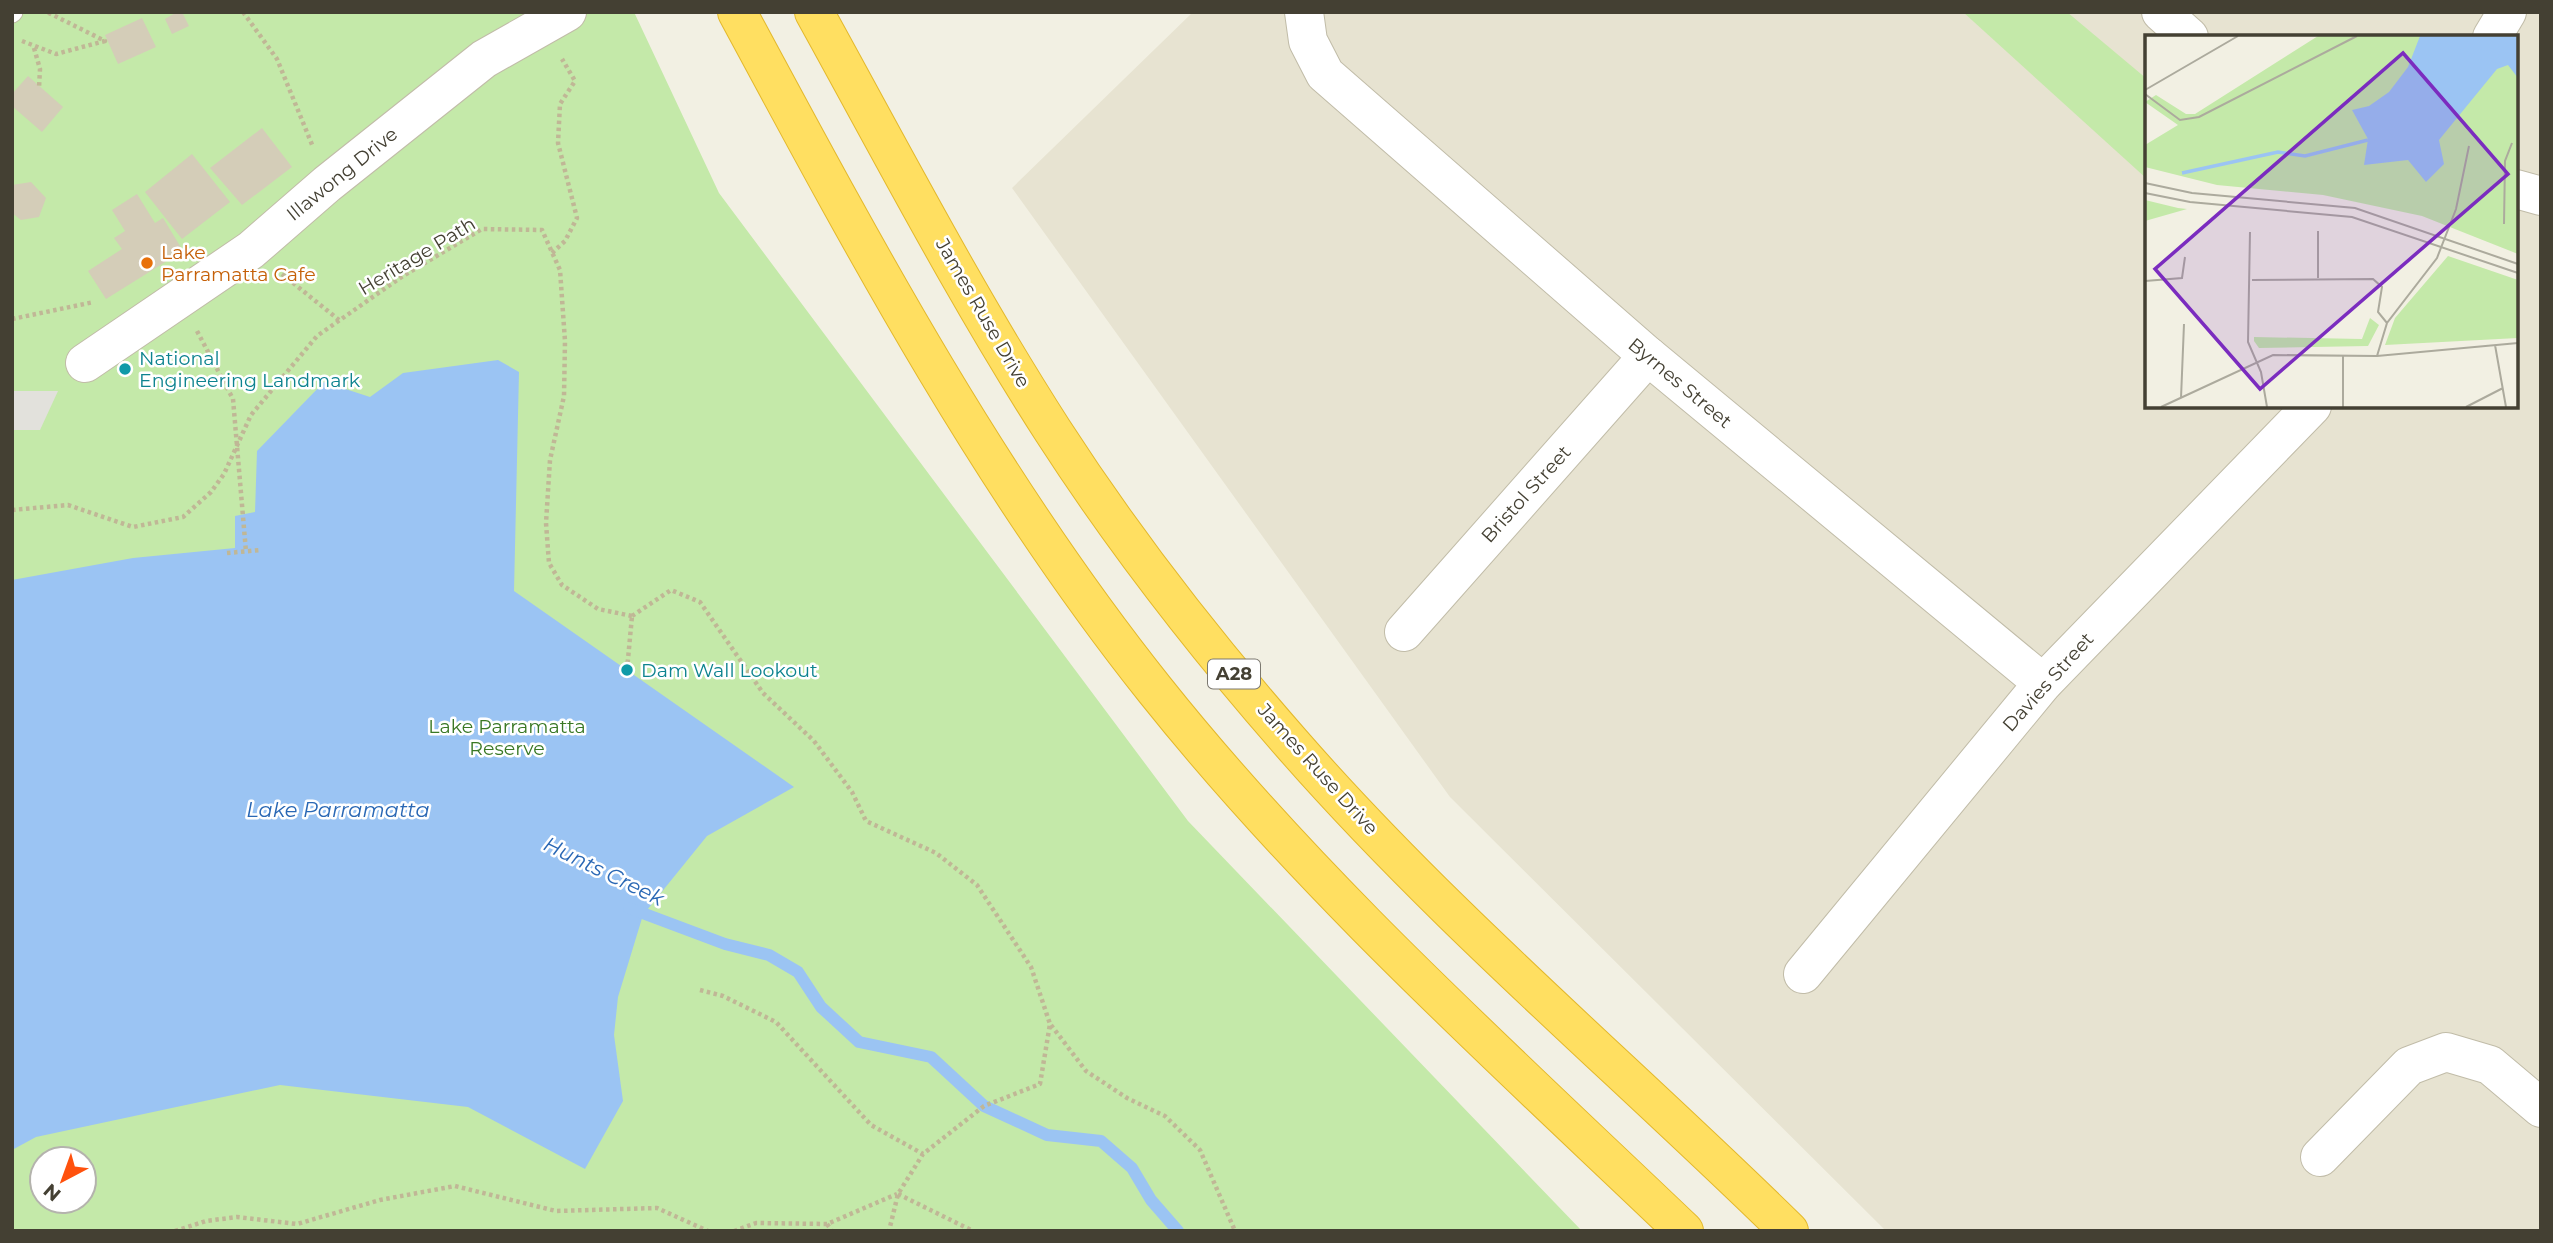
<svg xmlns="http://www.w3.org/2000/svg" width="2553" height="1243" font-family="Montserrat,sans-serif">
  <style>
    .residential { fill: #e7e3d1; fill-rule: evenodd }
    .green { fill: #c4e9a9; fill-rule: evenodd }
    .parking { fill: #e2e1dc }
    .water { fill: #9bc4f3 }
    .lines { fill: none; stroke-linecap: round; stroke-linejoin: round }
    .stream { stroke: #9bc4f3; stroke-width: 12 }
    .building { fill: #d4cdb8 }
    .lane-casing { stroke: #c1bca8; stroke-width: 21 }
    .street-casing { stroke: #c1bca8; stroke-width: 40 }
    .highway-casing { stroke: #e3b82c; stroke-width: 40 }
    .path { stroke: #c0b796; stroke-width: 4.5; stroke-dasharray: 3.5 3.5; stroke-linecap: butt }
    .lane { stroke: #fff; stroke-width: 19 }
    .street { stroke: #fff; stroke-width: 38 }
    .highway { stroke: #ffdf61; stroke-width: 38 }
    .food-dot { fill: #e8710a; stroke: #fff; stroke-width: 2.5 }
    .culture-dot { fill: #0f9aa8; stroke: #fff; stroke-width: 2.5 }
    .labels { text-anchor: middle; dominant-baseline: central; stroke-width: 5; stroke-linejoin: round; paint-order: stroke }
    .shield { fill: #fff; stroke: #7c7970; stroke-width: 2 }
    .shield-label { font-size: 18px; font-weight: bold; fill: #444033 }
    .street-label { font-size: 19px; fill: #444033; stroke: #fff }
    .food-label { font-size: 19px; fill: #c56008; stroke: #fff; text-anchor: start }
    .culture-label { font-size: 19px; fill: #0d838f; stroke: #fff; text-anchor: start }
    .park-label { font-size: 19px; fill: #397824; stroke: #fff }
    .water-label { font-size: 21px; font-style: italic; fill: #2967b4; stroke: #fff }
    .inset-river { fill: none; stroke: #9bc4f3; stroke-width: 3.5 }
    .inset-road { fill: none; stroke: #acaa9d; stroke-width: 2 }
    .view { fill: #7b2cbf; fill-opacity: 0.15; stroke: #7b2cbf; stroke-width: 3.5 }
    .inset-edge { fill: none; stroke: #444033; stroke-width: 3.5 }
  </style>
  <rect width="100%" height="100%" fill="#f2f0e3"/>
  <!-- residential -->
  <path class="residential" d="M1193 12H2541V1231H1886L1450 797 1012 188ZM2147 37H2516V406H2147Z"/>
  <!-- green -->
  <g class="green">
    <path d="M12 12H634L719 193 1188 821 1582 1231H12ZM42 1159H84V1201H42Z"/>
    <path d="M1963 12H2067L2147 79V179Z"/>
  </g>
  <!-- parking -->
  <path class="parking" d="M12 391H58L40 430H12Z"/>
  <!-- water -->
  <path class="water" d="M498 360 519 372 514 591 794 787 707 836 643 915 618 997 614 1035 623 1101 585 1169 468 1107 280 1085 36 1137 12 1150V580L133 558 235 548V516L255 512 257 451 324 382 370 397 403 373Z"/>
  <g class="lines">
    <!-- stream -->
    <path class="stream" d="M629 908 725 944 769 955 798 972 821 1007 859 1042 931 1057 984 1106 1047 1135 1101 1141 1132 1168 1151 1200 1178 1231"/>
  </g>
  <!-- building -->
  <g class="building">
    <path d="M177 12H182L189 26 172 34 165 19Z"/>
    <path d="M142 18 156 47 118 64 105 35Z"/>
    <path d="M28 76 63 107 42 132 12 106V94Z"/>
    <path d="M262 128 292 167 242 205 210 168Z"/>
    <path d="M192 154 230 202 182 239 145 192Z"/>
    <path d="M31 182 46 198 39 217 21 220 12 213V185Z"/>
    <path d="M137 194 155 223 163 218 183 251 106 299 88 271 122 249 114 238 125 231 112 210Z"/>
  </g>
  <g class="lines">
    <defs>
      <path id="lane" d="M12 13 13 12"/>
      <g id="street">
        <path d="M1304 12 1308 41 1325 74 1648 356 2043 683"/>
        <path d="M2161 12 2189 37"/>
        <path d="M2492 37 2507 12"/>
        <path d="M2516 189 2541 196"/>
        <path d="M85 363 251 250 327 184 484 59 567 12"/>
        <path d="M1404 632 1648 356"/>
        <path d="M1803 974 2043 683 2312 406"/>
        <path d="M2320 1157 2409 1066 2446 1052 2490 1065 2541 1108"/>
      </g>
      <g id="highway">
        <path d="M737 12C863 246 988 481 1155 690 1312 887 1502 1057 1684 1231"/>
        <path d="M814 12C892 153 966 296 1053 431 1124 541 1206 646 1292 744 1443 917 1625 1070 1789 1231"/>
      </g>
    </defs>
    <!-- lane casing -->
    <use href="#lane" class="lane-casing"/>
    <!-- street casing -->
    <use href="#street" class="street-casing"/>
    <!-- highway casing -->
    <use href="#highway" class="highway-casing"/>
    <!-- path -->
    <g class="path">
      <path d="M243 12 277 59 313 147"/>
      <path d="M22 41 56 54 105 41 47 12"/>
      <path d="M34 48 40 69 39 88"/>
      <path d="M552 253 565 241 577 218 558 143 560 104 575 81 562 59"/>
      <path d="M282 274 339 320"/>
      <path d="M12 319 94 302"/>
      <path d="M197 331 233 399 246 552"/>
      <path d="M12 510 68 505 133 527 183 517 211 492 224 474 251 415 317 336 403 276 482 229 542 230 560 270 565 341 564 396 550 460 546 523 549 563 562 585 598 609 632 616"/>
      <path d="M227 553 261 550"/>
      <path d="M632 616 671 590 700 602 763 693 814 741 852 792 866 821 936 853 977 885 1031 967 1050 1024 1040 1084 984 1106 923 1154 898 1194 889 1231"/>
      <path d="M627 670 632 616"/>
      <path d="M700 990 723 996 776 1022 871 1125 923 1154"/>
      <path d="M1051 1025 1086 1071 1127 1098 1165 1116 1200 1150 1235 1231"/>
      <path d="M898 1194 973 1231"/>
      <path d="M827 1224 832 1231"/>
      <path d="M175 1231 206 1221 237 1217 297 1224 380 1200 455 1186 556 1211 657 1208 708 1231"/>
      <path d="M734 1231 756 1223 827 1224 897 1194"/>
    </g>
    <!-- lane -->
    <use href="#lane" class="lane"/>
    <!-- street -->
    <use href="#street" class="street"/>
    <!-- highway -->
    <use href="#highway" class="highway"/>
  </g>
  <!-- markers -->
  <circle class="food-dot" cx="147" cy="263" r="7"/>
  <g class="culture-dot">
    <circle cx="125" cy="369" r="7"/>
    <circle cx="627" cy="670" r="7"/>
  </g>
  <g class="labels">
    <!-- shield labels -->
    <rect class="shield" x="1208" y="659.5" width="52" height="29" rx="5"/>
    <g class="shield-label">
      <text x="1234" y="674">A28</text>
    </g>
    <!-- street labels -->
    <g class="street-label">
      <text transform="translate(342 174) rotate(-39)">Illawong Drive</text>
      <text transform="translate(417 256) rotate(-31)">Heritage Path</text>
      <text transform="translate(983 313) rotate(60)">James Ruse Drive</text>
      <text transform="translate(1680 383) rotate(40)">Byrnes Street</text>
      <text transform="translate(1526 494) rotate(-48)">Bristol Street</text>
      <text transform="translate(2048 682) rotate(-48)">Davies Street</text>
      <text transform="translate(1318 769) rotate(48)">James Ruse Drive</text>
    </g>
    <!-- food labels -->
    <g class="food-label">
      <text x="161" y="252">Lake<tspan x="161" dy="22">Parramatta Cafe</tspan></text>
    </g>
    <!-- culture labels -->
    <g class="culture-label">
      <text x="139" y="358">National<tspan x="139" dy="22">Engineering Landmark</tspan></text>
      <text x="641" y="670">Dam Wall Lookout</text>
    </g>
    <!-- park labels -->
    <g class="park-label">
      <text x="507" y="726">Lake Parramatta<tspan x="507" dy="22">Reserve</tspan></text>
    </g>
    <!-- water labels -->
    <g class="water-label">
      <text x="338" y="809">Lake Parramatta</text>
      <text transform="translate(604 871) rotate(26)">Hunts Creek</text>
    </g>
  </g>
  <!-- overview -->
  <g transform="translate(2145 35)">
    <rect width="373" height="373" fill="#f2f0e3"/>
    <path d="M173 1H373V219L277 181 178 160 72 150 0 132V110L33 90 0 67 11 60 41 79H50ZM0 165 33 173 42 174 0 186ZM303 221 373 245V303L240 310 250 283ZM225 283 234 290 223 311 114 313 109 306V302L217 304Z" fill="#c4e9a9"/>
    <path d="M275 1H373V43L363 30 352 34 294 105 299 129 281 147 263 125 219 130 223 104 207 75 224 71 244 57 263 32Z" fill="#9bc4f3"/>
    <path class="inset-river" d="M37 138 133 117 160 121 223 105"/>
    <path class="inset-road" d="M0 55 93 1M0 59 35 85 54 82 212 1M0 148 47 158 210 173 373 229M0 158 45 167 207 182 373 238M359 189 360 126 367 108M105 197 103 307 116 337 122 372M173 243V196M107 245 228 244 237 252 233 277 242 288M0 246 37 243 40 222M350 310 361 372M198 321V372M232 321 242 288 292 223 311 174 324 111M36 363 39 289M16 372 128 320 232 321 373 308M321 372 358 353"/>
    <path class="view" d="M258 18 363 139 115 354 10 234Z"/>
    <rect width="373" height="373" class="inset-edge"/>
  </g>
  <!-- border -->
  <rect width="2553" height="1243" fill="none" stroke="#444033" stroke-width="28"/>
  <!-- north arrow -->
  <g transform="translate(63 1180) rotate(221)"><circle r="33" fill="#ffffff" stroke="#b4b3ad" stroke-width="2"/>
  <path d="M0-5L12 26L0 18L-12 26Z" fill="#ff510d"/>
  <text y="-10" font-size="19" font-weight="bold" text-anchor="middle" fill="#444033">N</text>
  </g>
</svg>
